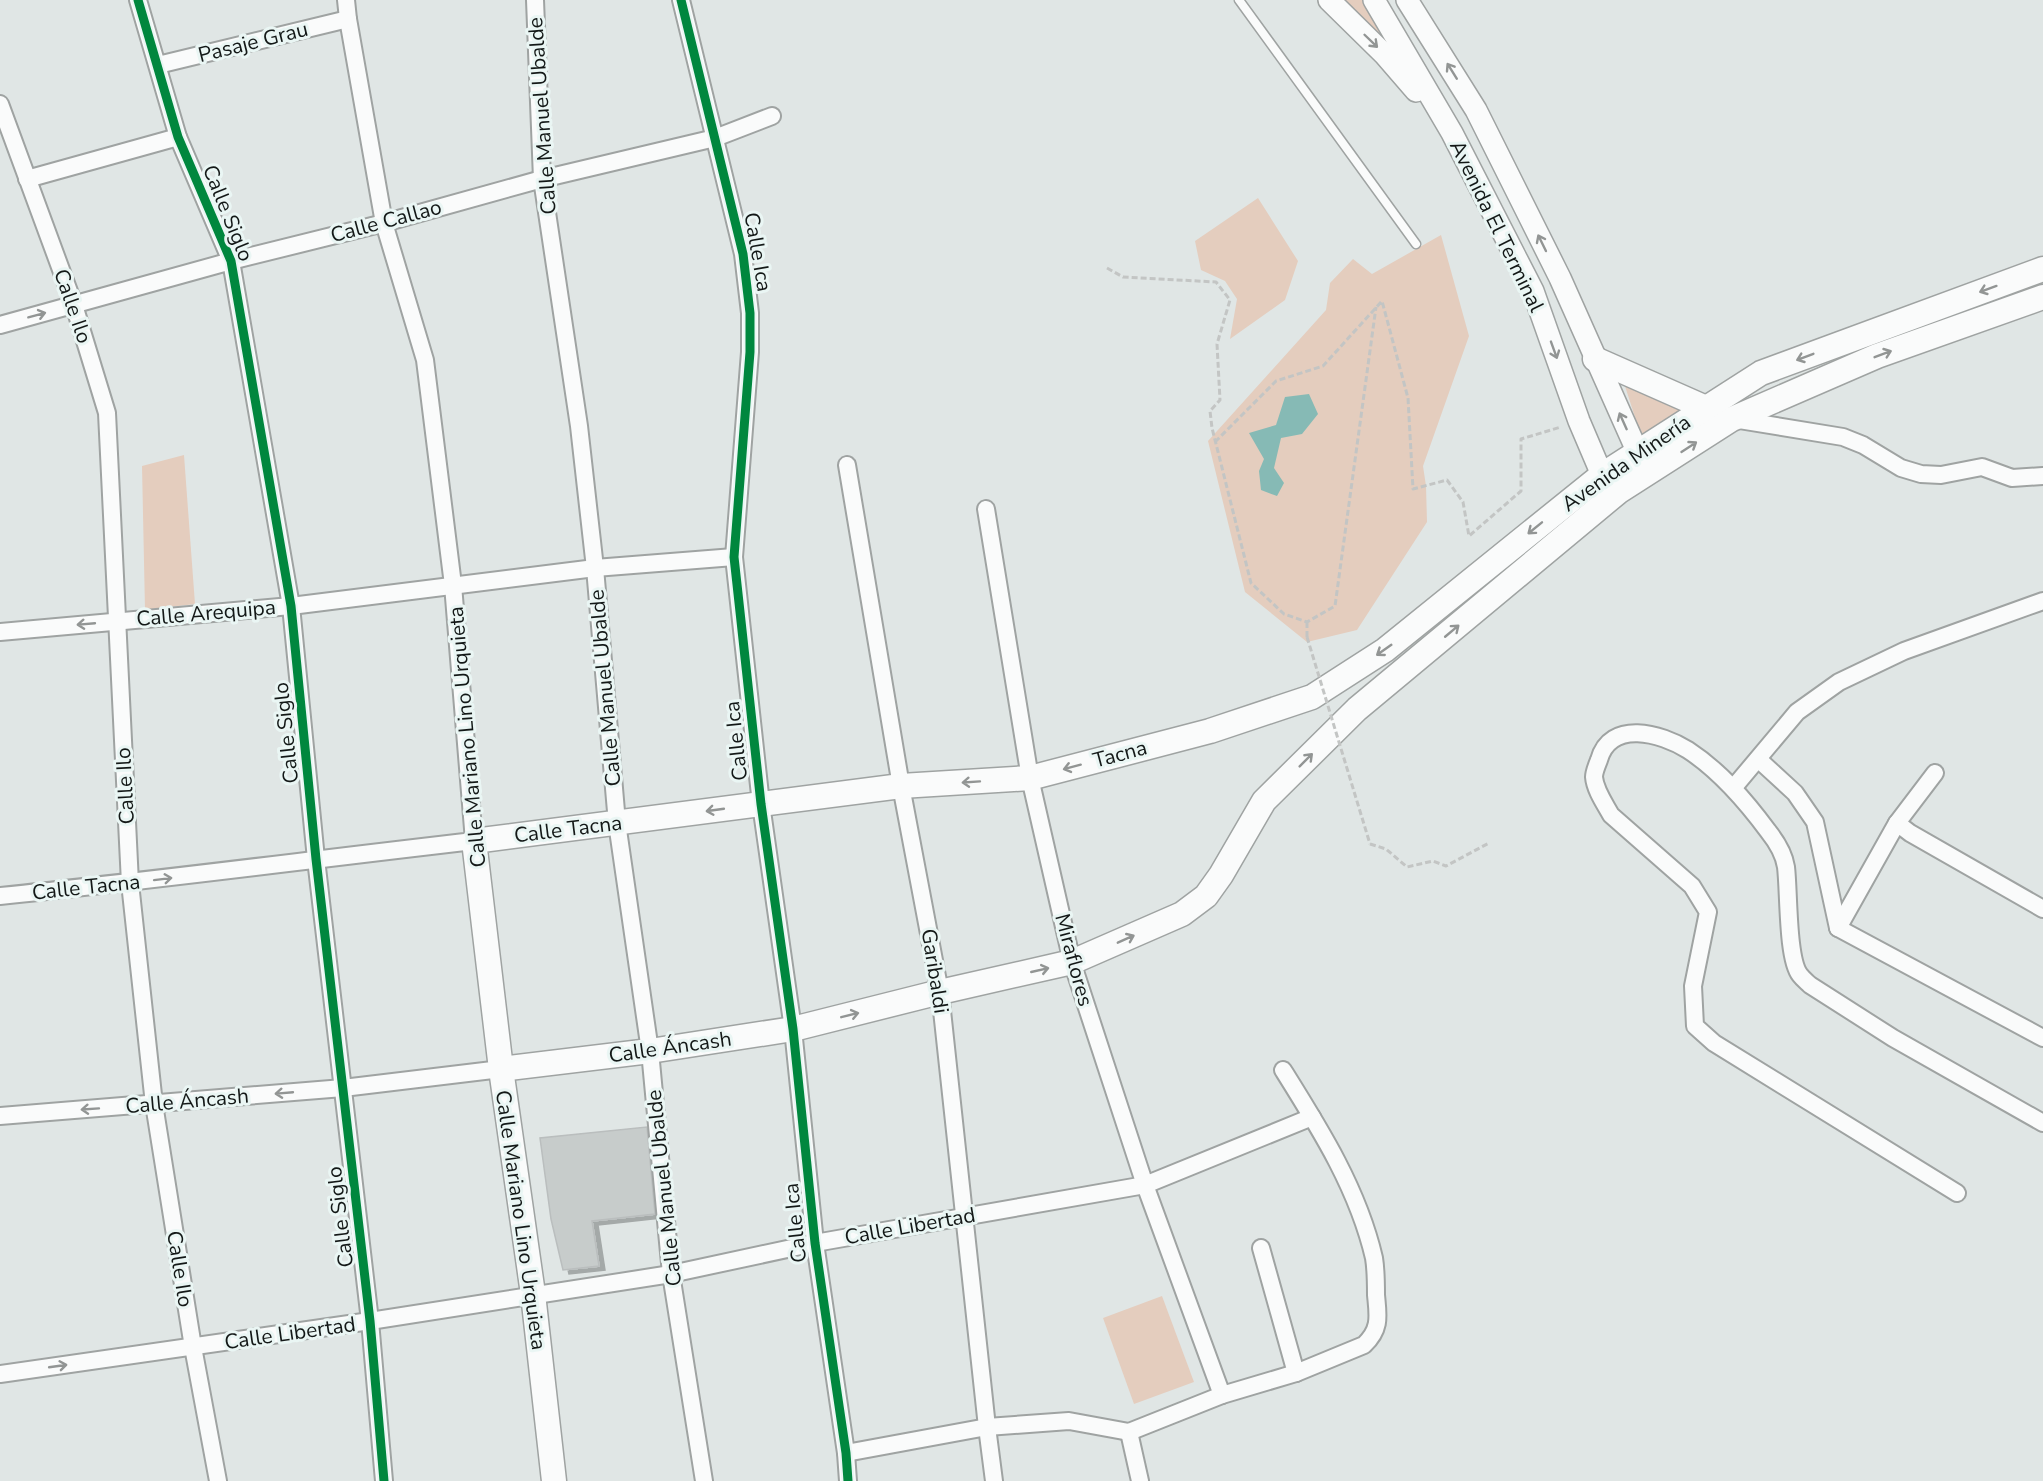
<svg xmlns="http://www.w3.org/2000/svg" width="2043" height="1481" font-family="'Nunito Sans',sans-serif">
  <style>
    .green { fill: #e4cdbe }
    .water { fill: #86bab5 }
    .building { fill: #c7cccb; stroke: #babebe; stroke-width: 1.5; filter: url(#shadow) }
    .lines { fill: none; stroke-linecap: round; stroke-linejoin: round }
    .service-casing { stroke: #9fa3a2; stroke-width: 11 }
    .minor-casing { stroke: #9fa3a2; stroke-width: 20 }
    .tertiary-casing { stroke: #9fa3a2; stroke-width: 24 }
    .secondary-casing { stroke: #9fa3a2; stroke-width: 27 }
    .path { stroke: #c3c5c4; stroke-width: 3; stroke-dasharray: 6 3; stroke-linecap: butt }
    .service { stroke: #fafbfb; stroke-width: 8 }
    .minor { stroke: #fafbfb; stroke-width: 16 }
    .tertiary { stroke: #fafbfb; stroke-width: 21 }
    .secondary { stroke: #fafbfb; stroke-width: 24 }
    .path-bridge { stroke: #c3c5c4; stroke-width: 3; stroke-dasharray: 6 3; stroke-linecap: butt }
    .cycleway-casing { stroke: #eaf6f4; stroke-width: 13 }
    .cycleway { stroke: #00873e; stroke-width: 9 }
    .oneway { stroke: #929594 }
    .labels { text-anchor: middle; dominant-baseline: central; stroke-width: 6; stroke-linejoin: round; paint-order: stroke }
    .street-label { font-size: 21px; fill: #131817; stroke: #eaf6f4 }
  </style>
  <defs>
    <filter id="shadow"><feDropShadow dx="6" dy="4" stdDeviation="0" flood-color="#0004"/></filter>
  </defs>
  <rect width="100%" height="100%" fill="#e0e6e5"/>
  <!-- green -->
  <g class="green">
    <path d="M1344 0H1364L1387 41 1385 43Z"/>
    <path d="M1258 198 1298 261 1285 300 1230 339 1237 299 1225 281 1201 270 1195 241Z"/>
    <path d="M1441 235 1469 336 1423 466 1426 486 1427 522 1357 630 1307 642 1245 592 1208 441 1326 310 1330 283 1353 259 1372 274Z"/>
    <path d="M1624 383 1688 409 1642 439Z"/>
    <path d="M184 455 195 604 145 610 142 466Z"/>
    <path d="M1162 1296 1194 1382 1134 1404 1103 1318Z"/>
  </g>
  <!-- water -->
  <path class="water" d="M1309 394 1318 414 1302 434 1281 438 1274 468 1284 483 1277 496 1261 490 1259 471 1264 459 1249 433 1276 425 1285 397Z"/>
  <!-- building -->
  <path class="building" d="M647 1127 655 1214 592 1221 599 1266 563 1270 551 1219 540 1138Z"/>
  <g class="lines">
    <defs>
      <path id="service" d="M1239 0 1416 244"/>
      <g id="minor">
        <path d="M138 0 178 137 231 261 291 606 316 859 370 1321 384 1481"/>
        <path d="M535 0 542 179 579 426 595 568 617 823 650 1051 671 1274 704 1481"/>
        <path d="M681 0 743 254 750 313V352L734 557 761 804 793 1029 815 1243 846 1453 848 1481"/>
        <path d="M158 65 348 19"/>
        <path d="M0 104 74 305 107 413 130 883 154 1104 193 1347 218 1481"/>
        <path d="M27 179 178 137"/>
        <path d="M0 325 231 261 384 223 542 179 715 138 772 116"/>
        <path d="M1733 419 1843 437 1863 445 1901 468 1921 474 1941 475 1982 467 2012 478 2043 476"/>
        <path d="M847 465 901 786 940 992 987 1427 994 1481"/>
        <path d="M986 509 1030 778 1072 962 1145 1185 1222 1395"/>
        <path d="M0 632 291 606 595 568 734 557"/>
        <path d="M1758 759 1795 793 1815 822 1838 928"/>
        <path d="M1734 787 1797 712 1839 682 1904 651 2043 601"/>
        <path d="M1897 823 1935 773"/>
        <path d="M0 896C158 880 316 859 474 841L453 585 425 360 384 223 348 19 346 0"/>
        <path d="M2043 909 1910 833 1897 823 1838 928 2043 1038"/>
        <path d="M0 1116 343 1088 501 1069"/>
        <path d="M1957 1193 1714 1043 1695 1026 1693 986 1708 912 1692 886 1611 815C1605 804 1595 790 1594 777 1594 772 1597 765 1599 760 1610 719 1661 733 1688 750 1720 771 1745 800 1768 831 1776 841 1784 854 1786 867 1789 891 1787 959 1800 975 1803 979 1807 982 1810 985L1893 1038 2043 1123"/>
        <path d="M1261 1248 1296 1373"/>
        <path d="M0 1374 370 1321 671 1274 815 1243 1145 1185 1312 1117"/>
        <path d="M1129 1432 1140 1481"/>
        <path d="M846 1453 987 1427 1069 1421 1129 1432 1222 1395 1296 1373 1364 1345C1381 1329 1378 1316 1376 1295 1376 1283 1376 1270 1374 1258 1358 1189 1320 1129 1283 1070"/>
      </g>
      <g id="tertiary">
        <path d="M1329 0 1384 54 1416 91"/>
        <path d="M1374 0 1452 133 1533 291 1579 421 1602 475 1614 487"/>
        <path d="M1407 0 1476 110 1560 278 1638 453 1646 463"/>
      </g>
      <g id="secondary">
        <path d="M1595 359 1706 408"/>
        <path d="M501 1069 650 1051 793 1029 940 992 1072 962 1182 914 1206 896 1221 875 1264 801 1357 709 1618 492 1732 419 1877 356 2043 297"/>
        <path d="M554 1481 533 1294 501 1069 474 841 901 786 1030 778 1210 731 1312 697 1385 650 1602 475 1761 373 2043 269"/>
      </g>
    </defs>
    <!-- service casing -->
    <use href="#service" class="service-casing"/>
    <!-- minor casing -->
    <use href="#minor" class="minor-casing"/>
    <!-- tertiary casing -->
    <use href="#tertiary" class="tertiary-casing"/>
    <!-- secondary casing -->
    <use href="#secondary" class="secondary-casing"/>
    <!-- path -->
    <g class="path">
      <path d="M1107 268 1123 277 1216 282 1230 300 1217 344 1220 400 1210 411 1212 428 1251 583 1284 614 1307 622 1335 606 1376 307"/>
      <path d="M1215 442 1276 381 1323 366 1382 301 1408 398 1413 489 1447 480 1463 502 1469 536 1521 491V439L1561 427"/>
      <path d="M1307 622V637"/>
      <path d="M1370 844 1386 849 1407 867 1433 861 1446 866 1489 843"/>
    </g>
    <!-- service -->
    <use href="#service" class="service"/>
    <!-- minor -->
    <use href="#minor" class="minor"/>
    <!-- tertiary -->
    <use href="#tertiary" class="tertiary"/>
    <!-- secondary -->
    <use href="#secondary" class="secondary"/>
    <!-- path-bridge -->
    <path class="path-bridge" d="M1307 637 1370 844"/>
    <defs>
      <g id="cycleway">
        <path d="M138 0 178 137 231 261 291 606 316 859 370 1321 384 1481"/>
        <path d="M681 0 743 254 750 313V352L734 557 761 804 793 1029 815 1243 846 1453 848 1481"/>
      </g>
    </defs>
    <!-- cycleway casing -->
    <use href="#cycleway" class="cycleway-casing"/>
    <!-- cycleway -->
    <use href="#cycleway" class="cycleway"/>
  </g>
  <!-- one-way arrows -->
  <defs><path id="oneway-shaft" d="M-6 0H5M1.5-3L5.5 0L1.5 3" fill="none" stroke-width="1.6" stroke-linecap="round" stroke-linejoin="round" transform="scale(1.5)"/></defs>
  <g class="oneway">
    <use href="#oneway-shaft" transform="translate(1371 41) rotate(44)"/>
    <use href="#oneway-shaft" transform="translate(1452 71) rotate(-122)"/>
    <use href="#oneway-shaft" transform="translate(1542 243) rotate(-116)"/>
    <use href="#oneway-shaft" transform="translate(1988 289) rotate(160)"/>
    <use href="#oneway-shaft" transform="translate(37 315) rotate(-15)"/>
    <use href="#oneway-shaft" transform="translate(1554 350) rotate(70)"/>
    <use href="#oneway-shaft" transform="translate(1883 354) rotate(-21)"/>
    <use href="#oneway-shaft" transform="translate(1805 357) rotate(159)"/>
    <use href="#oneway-shaft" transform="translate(1623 421) rotate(-114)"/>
    <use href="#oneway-shaft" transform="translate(1689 447) rotate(-33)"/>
    <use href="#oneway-shaft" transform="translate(1535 528) rotate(141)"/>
    <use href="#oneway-shaft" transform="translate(86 624) rotate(175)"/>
    <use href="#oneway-shaft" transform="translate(1452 631) rotate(-40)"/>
    <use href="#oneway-shaft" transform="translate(1384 650) rotate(145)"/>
    <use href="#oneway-shaft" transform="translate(1306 760) rotate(-45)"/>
    <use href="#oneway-shaft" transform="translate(1072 767) rotate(165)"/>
    <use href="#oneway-shaft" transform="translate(971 782) rotate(176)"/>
    <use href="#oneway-shaft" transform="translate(715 810) rotate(172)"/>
    <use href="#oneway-shaft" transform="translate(163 879) rotate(-7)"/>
    <use href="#oneway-shaft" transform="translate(1126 939) rotate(-24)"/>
    <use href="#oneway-shaft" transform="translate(1040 970) rotate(-13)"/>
    <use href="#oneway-shaft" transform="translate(850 1015) rotate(-14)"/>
    <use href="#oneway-shaft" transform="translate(284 1093) rotate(175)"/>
    <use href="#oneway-shaft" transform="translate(90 1109) rotate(176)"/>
    <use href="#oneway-shaft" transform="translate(58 1366) rotate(-8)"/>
  </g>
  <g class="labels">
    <!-- street labels -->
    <g class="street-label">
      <text transform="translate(253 42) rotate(-14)">Pasaje Grau</text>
      <text transform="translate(542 116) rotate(-94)">Calle Manuel Ubalde</text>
      <text transform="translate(228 213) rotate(68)">Calle Siglo</text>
      <text transform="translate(386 221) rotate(-15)">Calle Callao</text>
      <text transform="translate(1497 226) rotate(64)">Avenida El Terminal</text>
      <text transform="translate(758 252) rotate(80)">Calle Ica</text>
      <text transform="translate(73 306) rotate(71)">Calle Ilo</text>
      <text transform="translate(1626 463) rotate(-35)">Avenida Minería</text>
      <text transform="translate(206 613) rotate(-5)">Calle Arequipa</text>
      <text transform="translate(605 688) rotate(-95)">Calle Manuel Ubalde</text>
      <text transform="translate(286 733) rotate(-96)">Calle Siglo</text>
      <text transform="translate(467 737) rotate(-95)">Calle Mariano Lino Urquieta</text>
      <text transform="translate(736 741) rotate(-96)">Calle Ica</text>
      <text transform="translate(1120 754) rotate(-15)">Tacna</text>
      <text transform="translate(125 786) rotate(-93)">Calle Ilo</text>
      <text transform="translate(568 829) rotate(-7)">Calle Tacna</text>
      <text transform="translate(86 887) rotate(-6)">Calle Tacna</text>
      <text transform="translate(1074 960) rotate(75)">Miraflores</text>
      <text transform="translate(935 971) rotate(81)">Garibaldi</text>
      <text transform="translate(670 1047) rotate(-8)">Calle Áncash</text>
      <text transform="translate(187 1101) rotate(-5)">Calle Áncash</text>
      <text transform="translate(664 1188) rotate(-96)">Calle Manuel Ubalde</text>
      <text transform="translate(340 1217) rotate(-97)">Calle Siglo</text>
      <text transform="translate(521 1220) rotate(82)">Calle Mariano Lino Urquieta</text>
      <text transform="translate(795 1223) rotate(-96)">Calle Ica</text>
      <text transform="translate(910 1226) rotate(-10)">Calle Libertad</text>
      <text transform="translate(180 1269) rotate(81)">Calle Ilo</text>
      <text transform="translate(290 1333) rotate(-8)">Calle Libertad</text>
    </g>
  </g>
</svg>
